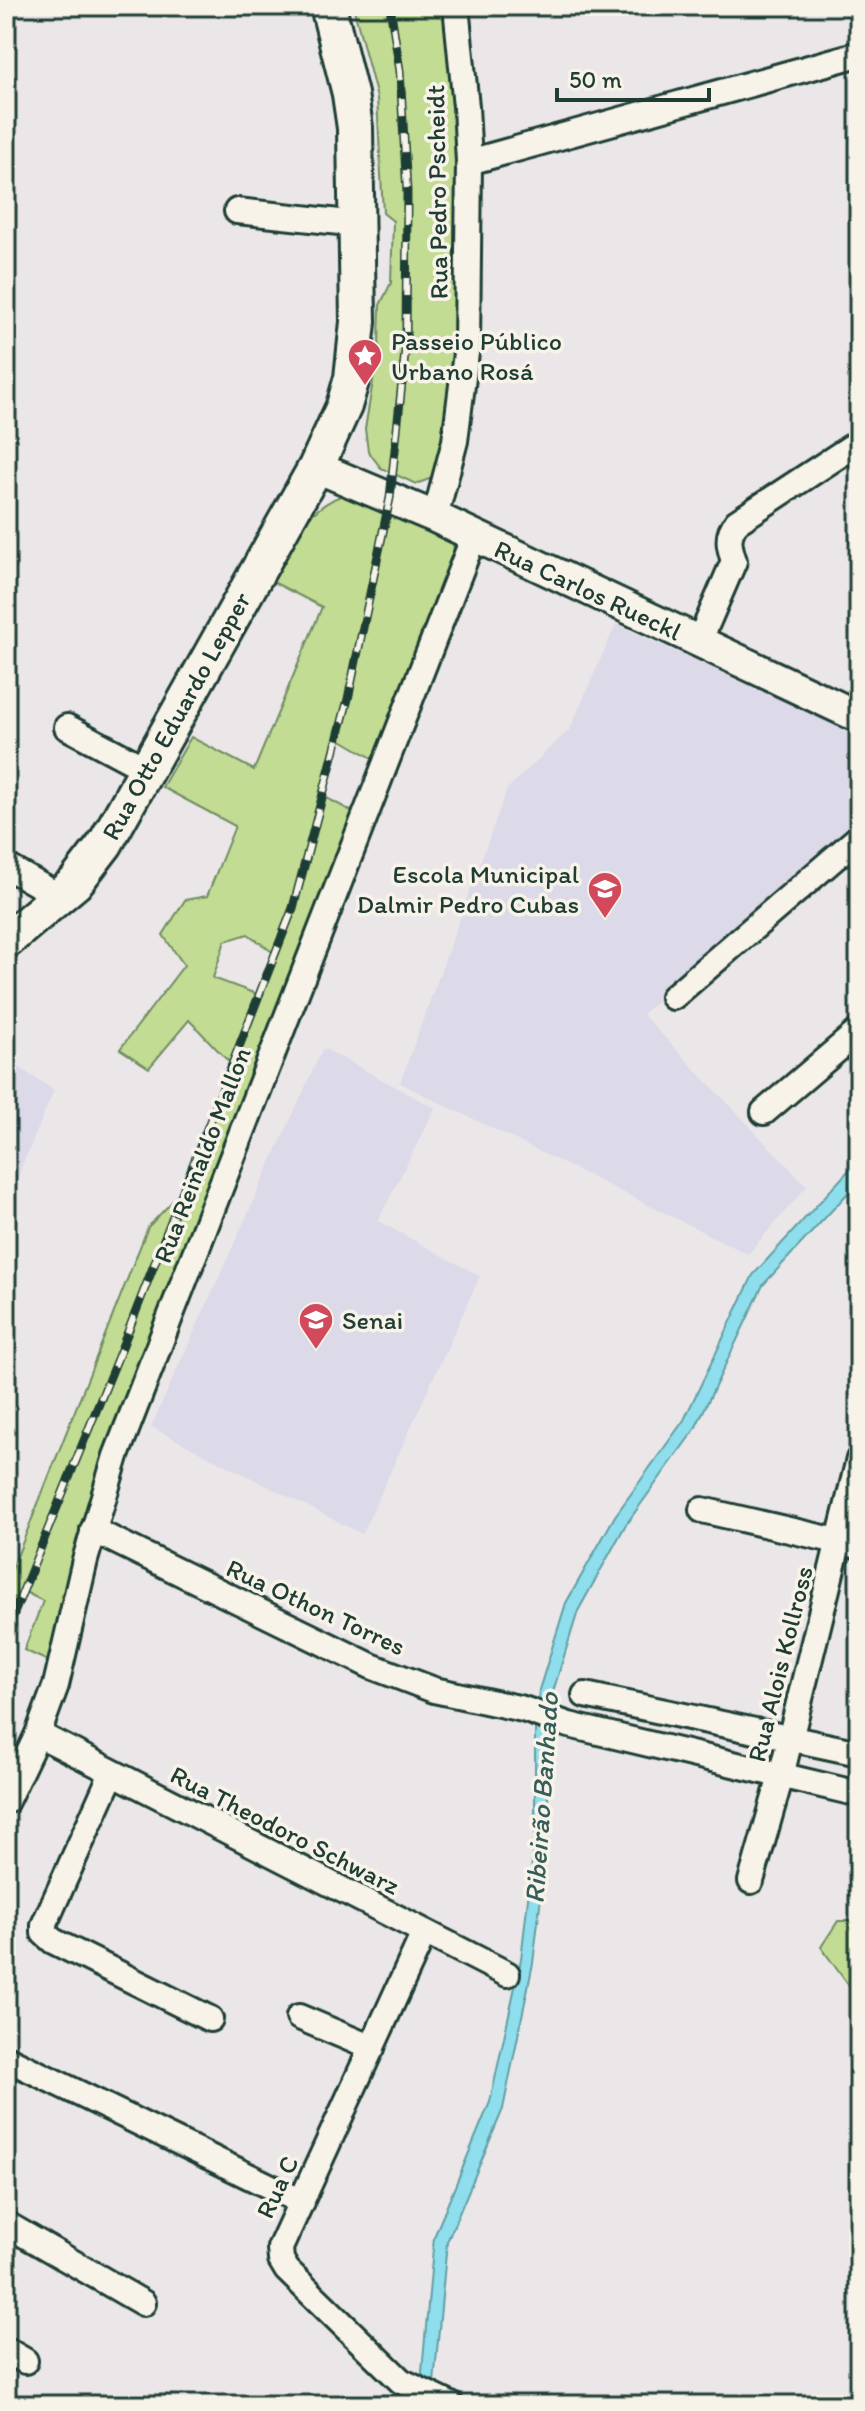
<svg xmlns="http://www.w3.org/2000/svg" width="865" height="2411" font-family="Itim,sans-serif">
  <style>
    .built { fill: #dcd9e8 }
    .green { fill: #c2dc93; stroke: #708c64; stroke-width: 2; fill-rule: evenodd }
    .water { fill: #8fdeed; stroke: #629ea3; stroke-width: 2 }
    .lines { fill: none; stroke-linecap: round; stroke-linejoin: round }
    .minor-casing { stroke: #1f3d34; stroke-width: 30 }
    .tertiary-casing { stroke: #1f3d34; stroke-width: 36 }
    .secondary-casing { stroke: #1f3d34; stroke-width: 40 }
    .minor { stroke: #f7f3e8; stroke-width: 24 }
    .tertiary { stroke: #f7f3e8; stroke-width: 30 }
    .secondary { stroke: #f7f3e8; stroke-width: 34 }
    .rail-casing { stroke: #1f3d34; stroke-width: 9 }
    .rail { stroke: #f7f3e8; stroke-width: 6; stroke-dasharray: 18; stroke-linecap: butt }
    .labels { text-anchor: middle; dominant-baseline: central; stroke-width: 7; stroke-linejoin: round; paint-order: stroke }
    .street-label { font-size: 26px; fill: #1f3d34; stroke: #f7f3e8 }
    .poi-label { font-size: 26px; fill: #1f3d34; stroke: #f7f3e8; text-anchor: start }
    .water-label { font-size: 28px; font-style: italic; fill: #355d59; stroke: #f7f3e8 }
  </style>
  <rect width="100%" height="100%" fill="#ebe7e8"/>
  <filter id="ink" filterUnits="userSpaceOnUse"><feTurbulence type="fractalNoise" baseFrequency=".0125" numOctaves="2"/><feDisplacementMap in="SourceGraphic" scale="16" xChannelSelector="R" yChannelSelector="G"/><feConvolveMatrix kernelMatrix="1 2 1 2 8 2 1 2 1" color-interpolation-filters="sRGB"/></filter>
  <g filter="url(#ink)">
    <!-- built -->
    <g class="built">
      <path d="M616 624 859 736V827L642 1014 807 1186 748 1254 400 1083 507 789 570 729Z"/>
      <path d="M323 1048 435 1108 378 1221 480 1276 362 1534 151 1427Z"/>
      <path d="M6 1059 54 1090 6 1205Z"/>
    </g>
    <!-- green -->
    <g class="green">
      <path d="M353 6H456L469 162 446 473 416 484 381 468 368 451 365 429 379 345 380 305 391 283 393 221 383 213 377 98Z"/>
      <path d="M345 494 452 538 454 550 452 564 374 759 338 738 323 796 353 812 316 918 110 1436 90 1496 50 1662 24 1650 43 1601 23 1591 6 1633V1567L12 1569 148 1227 184 1189 232 1065 189 1020 149 1068 120 1049 184 965 163 935 185 900 207 896 235 826 162 787 191 737 254 770 322 607 271 581C293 542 301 511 345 494ZM248 934 275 954 259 995 213 978 225 941Z"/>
      <path d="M838 1921H859V2000L821 1947Z"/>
    </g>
    <!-- water -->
    <path class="water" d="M859 1159V1181L763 1285 695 1429 625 1526 578 1611 552 1695 548 1731V1839L533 1963 503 2109 447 2242 432 2405H419L434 2237 490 2102 521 1959 535 1836V1729L539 1690 566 1603 615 1516 684 1420 753 1275Z"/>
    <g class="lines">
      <defs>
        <g id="minor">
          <path d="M469 162 859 54"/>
          <path d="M237 211 358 224"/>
          <path d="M435 517 455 441 467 345 469 162 466 107 456 6"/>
          <path d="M699 642 734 561C729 546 726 535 737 522L859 442"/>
          <path d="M67 727 148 770"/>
          <path d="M6 866 60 897"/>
          <path d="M673 997 859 837"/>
          <path d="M764 1112 859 1031"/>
          <path d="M702 1510 859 1546"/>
          <path d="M93 1530 371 1666 434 1690 523 1709 569 1725 859 1794"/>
          <path d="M585 1695 859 1753"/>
          <path d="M38 1734 507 1974"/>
          <path d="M112 1773 44 1925V1933L53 1941 210 2019"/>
          <path d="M6 1801 38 1734 56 1685 85 1560 116 1456 474 536"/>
          <path d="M751 1881 781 1776 859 1459"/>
          <path d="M424 1933 280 2248 281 2260 287 2270 401 2381 451 2405"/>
          <path d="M299 2017 372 2048"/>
          <path d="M6 2058 302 2202"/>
          <path d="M6 2224 143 2303"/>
          <path d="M6 2350 25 2361"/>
        </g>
        <path id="tertiary" d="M316 467 435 517 859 717"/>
        <path id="secondary" d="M6 941 75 883 105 844 316 467 344 406 352 378 358 322 355 128 350 94 328 6"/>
      </defs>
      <!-- minor casing -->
      <use href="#minor" class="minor-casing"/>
      <!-- tertiary casing -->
      <use href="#tertiary" class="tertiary-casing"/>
      <!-- secondary casing -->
      <use href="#secondary" class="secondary-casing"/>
      <!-- minor -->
      <use href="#minor" class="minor"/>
      <!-- tertiary -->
      <use href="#tertiary" class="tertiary"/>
      <!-- secondary -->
      <use href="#secondary" class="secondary"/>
      <defs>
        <path id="rail" d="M6 1633 124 1342 293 908 348 699 390 498 406 343 407 192 400 71 390 6"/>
      </defs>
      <!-- rail casing -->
      <use href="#rail" class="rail-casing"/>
      <!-- rail -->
      <use href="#rail" class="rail"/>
    </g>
  </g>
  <!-- icons -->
  <defs>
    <symbol id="sight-pin" viewBox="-11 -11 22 30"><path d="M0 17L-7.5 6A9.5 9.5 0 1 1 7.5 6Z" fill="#d1495b" stroke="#f7f3e8"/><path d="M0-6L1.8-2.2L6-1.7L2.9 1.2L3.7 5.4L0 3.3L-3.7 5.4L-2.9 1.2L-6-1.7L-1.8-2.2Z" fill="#fff"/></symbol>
    <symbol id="school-pin" viewBox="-11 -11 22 30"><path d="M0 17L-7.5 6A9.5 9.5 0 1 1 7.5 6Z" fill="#d1495b" stroke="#f7f3e8"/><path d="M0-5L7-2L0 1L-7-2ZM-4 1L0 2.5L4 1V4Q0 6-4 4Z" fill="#fff"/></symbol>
    <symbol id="university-pin" viewBox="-11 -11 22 30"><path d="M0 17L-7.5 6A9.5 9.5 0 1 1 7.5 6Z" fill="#d1495b" stroke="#f7f3e8"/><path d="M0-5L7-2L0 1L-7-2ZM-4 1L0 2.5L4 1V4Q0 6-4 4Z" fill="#fff"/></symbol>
  </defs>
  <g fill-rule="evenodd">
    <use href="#sight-pin" x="345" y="336" width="40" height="54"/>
    <use href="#school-pin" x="585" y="869" width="40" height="54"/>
    <use href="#university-pin" x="296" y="1300" width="40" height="54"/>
  </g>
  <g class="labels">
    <!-- street labels -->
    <g class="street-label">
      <text transform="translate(437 192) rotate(-91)">Rua Pedro Pscheidt</text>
      <text transform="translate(588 590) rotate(25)">Rua Carlos Rueckl</text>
      <text transform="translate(176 716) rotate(-61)">Rua Otto Eduardo Lepper</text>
      <text transform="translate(202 1155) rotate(-69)">Rua Reinaldo Mallon</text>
      <text transform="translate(316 1607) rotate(25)">Rua Othon Torres</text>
      <text transform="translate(780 1664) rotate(-76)">Rua Alois Kollross</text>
      <text transform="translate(285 1830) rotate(27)">Rua Theodoro Schwarz</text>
      <text transform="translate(277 2187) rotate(-65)">Rua C</text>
    </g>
    <!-- poi labels -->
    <g class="poi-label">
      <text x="391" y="341">Passeio Público<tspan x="391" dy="30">Urbano Rosá</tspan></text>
      <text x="579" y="874" text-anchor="end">Escola Municipal<tspan x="579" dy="30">Dalmir Pedro Cubas</tspan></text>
      <text x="342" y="1320">Senai</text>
    </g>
    <!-- water labels -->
    <g class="water-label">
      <text transform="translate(541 1798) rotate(-86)">Ribeirão Banhado</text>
    </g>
  </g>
  <!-- margin -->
  <rect width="865" height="2411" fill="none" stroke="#f7f3e8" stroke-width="32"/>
  <rect x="16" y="16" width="833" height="2379" fill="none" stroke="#1f3d34" stroke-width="3" filter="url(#ink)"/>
  <!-- scale -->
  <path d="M557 88v12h152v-12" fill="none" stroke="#1f3d34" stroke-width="4"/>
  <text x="569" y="88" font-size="24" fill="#1f3d34" stroke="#f7f3e8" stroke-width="6" paint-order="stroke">50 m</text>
</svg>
